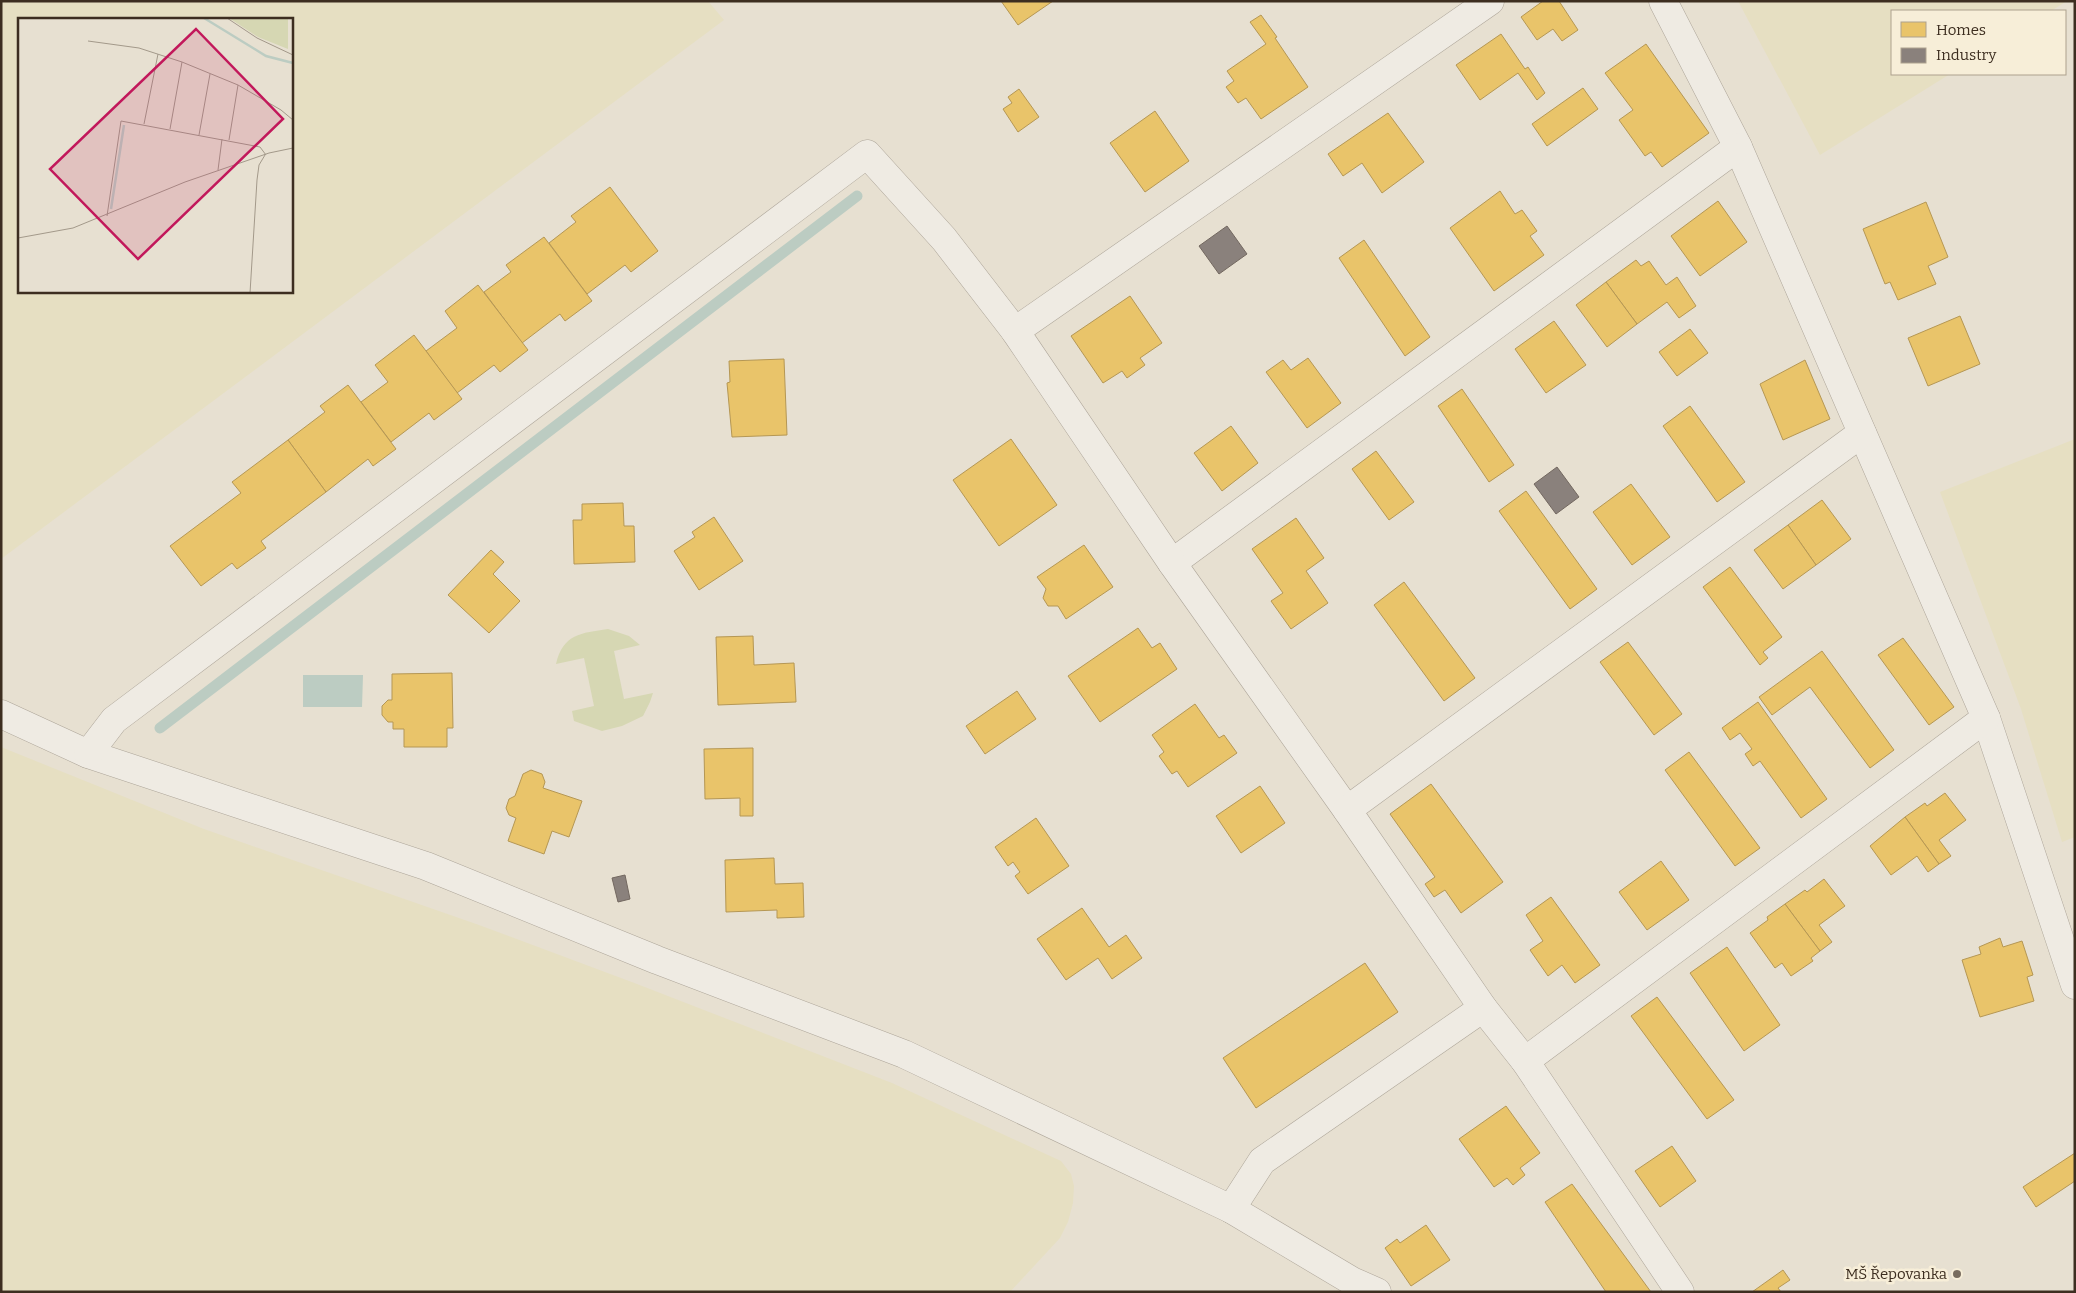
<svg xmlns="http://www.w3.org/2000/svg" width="2076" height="1293" font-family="Bitter,serif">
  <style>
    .farmland { fill: #e6dfc2; fill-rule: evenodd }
    .green { fill: #d6d7b3 }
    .water { fill: #bcccc2 }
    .homes { fill: #e9c46a; stroke: #b59754 }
    .industry { fill: #8a817c; stroke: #736860 }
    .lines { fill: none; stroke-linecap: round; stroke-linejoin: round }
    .stream { stroke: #bcccc2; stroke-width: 11 }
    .minor-casing { stroke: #ada599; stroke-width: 29 }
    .minor { stroke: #efebe3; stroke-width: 28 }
    .poi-dot { fill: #786c5e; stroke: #f7eed8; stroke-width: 2 }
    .labels { text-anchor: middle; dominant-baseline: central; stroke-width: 5; stroke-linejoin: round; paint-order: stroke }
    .poi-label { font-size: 15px; fill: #3d2e20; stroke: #f7eed8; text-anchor: end }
    .inset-river { fill: none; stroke: #bcccc2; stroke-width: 2.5 }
    .inset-road { fill: none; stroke: #a3998a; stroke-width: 1 }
    .view { fill: #c2185b; fill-opacity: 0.15; stroke: #c2185b; stroke-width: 2.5 }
    .inset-edge { fill: none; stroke: #3d2e20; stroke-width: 2.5 }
  </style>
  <rect width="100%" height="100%" fill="#e7e0d1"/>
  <!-- farmland -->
  <g class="farmland">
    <path d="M1 1H708L724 20 1 559ZM19 19H291V291H19Z"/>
    <path d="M1738 1H2067L2051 11H1892V74H1950L1820 155Z"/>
    <path d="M2075 439V837L2062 842 2021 709 1940 492Z"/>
    <path d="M1 747 204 829 479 925 637 984 892 1083 1061 1161 1071 1174 1074 1186 1073 1203 1068 1222 1060 1238 1010 1292H1Z"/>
  </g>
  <!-- green -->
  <path class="green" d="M608 629 629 636 640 645 614 651 624 699 653 693 650 702 643 716 622 726 602 731 574 721 572 711 594 706 584 658 556 664C563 634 581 633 608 629Z"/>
  <!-- water -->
  <path class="water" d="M303 675H363L362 707H303Z"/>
  <!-- homes -->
  <g class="homes">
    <path d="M1001 1H1053L1018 25Z"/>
    <path d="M1543 1H1559L1578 30 1562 41 1553 29 1537 40 1521 17Z"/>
    <path d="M1261 15 1277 37 1275 38 1308 87 1261 119 1246 98 1238 103 1226 87 1234 81 1227 71 1266 44 1250 22Z"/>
    <path d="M1501 34 1525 69 1528 67 1545 93 1537 100 1518 73 1480 100 1456 65Z"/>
    <path d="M1646 44 1709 133 1662 167 1651 152 1645 156 1619 120 1633 110 1605 73Z"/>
    <path d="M1583 88 1598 109 1547 146 1532 124Z"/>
    <path d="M1019 89 1039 117 1018 132 1003 109 1012 103 1008 97Z"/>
    <path d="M1155 111 1189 161 1145 192 1110 143Z"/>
    <path d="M1388 113 1424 162 1382 193 1362 163 1343 176 1328 154Z"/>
    <path d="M610 187 658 251 631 272 625 265 587 294 549 243 576 222 571 216Z"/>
    <path d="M1500 191 1515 214 1522 210 1537 231 1530 236 1544 255 1494 291 1450 228Z"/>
    <path d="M1718 201 1747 242 1700 276 1671 236Z"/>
    <path d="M1926 202 1948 257 1928 266 1936 284 1898 300 1890 282 1885 284 1863 229Z"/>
    <path d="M544 237 592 301 565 321 560 314 522 343 484 292 511 272 506 265Z"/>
    <path d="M1364 240 1430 337 1405 356 1339 258Z"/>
    <path d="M1636 260 1641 266 1649 261 1666 285 1677 277 1696 306 1679 318 1667 302 1637 324 1606 282Z"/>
    <path d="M1606 282 1637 324 1607 347 1576 305Z"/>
    <path d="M478 285 528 350 500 372 494 365 457 393 426 351 457 328 445 311Z"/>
    <path d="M1130 296 1162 343 1140 358 1145 365 1127 378 1122 371 1103 383 1071 336Z"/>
    <path d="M1960 316 1980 364 1928 386 1908 338Z"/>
    <path d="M1554 321 1586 365 1546 393 1515 349Z"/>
    <path d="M1690 329 1708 353 1677 376 1659 352Z"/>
    <path d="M414 335 462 399 434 420 429 413 391 442 361 402 388 382 375 365Z"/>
    <path d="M1308 358 1341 403 1307 428 1266 372 1283 360 1291 370Z"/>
    <path d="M784 359 787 435 732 437 727 383 730 382 729 361Z"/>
    <path d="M1805 360 1830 419 1783 440 1760 384Z"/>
    <path d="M348 385 396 449 373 466 368 459 326 492 288 440 325 412 320 406Z"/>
    <path d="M1462 389 1514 465 1489 482 1438 406Z"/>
    <path d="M1690 406 1745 482 1717 502 1663 426Z"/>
    <path d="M1231 426 1258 463 1222 491 1194 453Z"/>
    <path d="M1011 439 1057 505 999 546 953 480Z"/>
    <path d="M288 440 326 492 261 541 266 548 237 569 232 563 201 586 170 546 241 493 232 482Z"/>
    <path d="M1376 451 1414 502 1389 520 1352 469Z"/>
    <path d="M1631 484 1670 537 1632 565 1593 512Z"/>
    <path d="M1526 491 1597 589 1570 609 1499 511Z"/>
    <path d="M1822 500 1851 539 1816 565 1788 525Z"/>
    <path d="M623 503 624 526H634L635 562 574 564 573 520H582V504Z"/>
    <path d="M714 517 743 561 699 590 674 551 695 537 692 532Z"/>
    <path d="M1296 518 1324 558 1306 571 1328 603 1291 629 1271 601 1283 593 1252 549Z"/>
    <path d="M1788 525 1816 565 1783 589 1754 550Z"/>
    <path d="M1084 545 1113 587 1066 619 1058 606H1048L1043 598 1046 589 1037 577Z"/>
    <path d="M491 550 504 562 493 574 520 601 489 633 448 595Z"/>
    <path d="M1730 567 1782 637 1763 652 1768 658 1760 665 1703 587Z"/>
    <path d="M1404 582 1475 678 1444 701 1374 605Z"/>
    <path d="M1138 628 1152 648 1160 643 1177 669 1100 722 1068 676Z"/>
    <path d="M753 636 754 665 794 663 796 702 718 705 716 637Z"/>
    <path d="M1903 638 1954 707 1929 725 1878 655Z"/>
    <path d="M1628 642 1682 714 1654 735 1600 662Z"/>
    <path d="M1822 651 1894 750 1870 768 1810 687 1772 715 1759 697Z"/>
    <path d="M452 673 453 728H447V747H404V729H393V722H388L382 715V706L388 700H392V674Z"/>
    <path d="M1017 691 1036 719 985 754 966 726Z"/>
    <path d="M1758 702 1827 799 1801 818 1760 761 1753 766 1745 754 1752 749 1740 733 1730 740 1722 728Z"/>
    <path d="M1195 704 1219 738 1224 735 1237 753 1188 787 1177 771 1172 774 1159 756 1164 752 1152 735Z"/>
    <path d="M753 748V816H740V798L705 799 704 749Z"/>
    <path d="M1689 752 1760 848 1735 866 1665 770Z"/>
    <path d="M531 770 542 774 545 782 543 788 582 801 569 837 552 831 544 854 508 841 516 818 509 815 506 808 509 799 515 796 523 774Z"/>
    <path d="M1431 784 1503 882 1461 913 1445 890 1434 897 1425 884 1435 877 1390 814Z"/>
    <path d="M1260 786 1285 823 1241 853 1216 816Z"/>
    <path d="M1945 793 1966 820 1939 840 1951 856 1939 864 1905 817 1925 803 1927 806Z"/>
    <path d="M1905 817 1939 864 1928 872 1917 856 1891 875 1870 846Z"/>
    <path d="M1036 818 1069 866 1028 894 1015 876 1020 872 1013 862 1008 866 995 847Z"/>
    <path d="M774 858 775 884 803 883 804 917 777 918V910L726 912 725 860Z"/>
    <path d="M1661 861 1689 900 1647 930 1619 892Z"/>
    <path d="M1824 879 1845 906 1819 925 1832 942 1820 951 1785 904 1805 890 1807 892Z"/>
    <path d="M1551 897 1600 965 1575 983 1562 965 1548 976 1530 950 1543 941 1526 915Z"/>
    <path d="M1785 904 1820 951 1811 958 1813 961 1791 976 1782 963 1775 968 1750 933 1768 920 1767 917Z"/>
    <path d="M1082 908 1109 947 1126 935 1142 958 1112 979 1098 958 1066 980 1037 939Z"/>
    <path d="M2000 938 2003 947 2022 941 2033 975 2027 977 2034 1001 1980 1017 1962 960 1981 954 1979 947Z"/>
    <path d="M1727 947 1780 1025 1744 1051 1690 973Z"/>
    <path d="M1365 963 1398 1012 1256 1108 1223 1058Z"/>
    <path d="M1657 997 1734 1100 1707 1119 1631 1016Z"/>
    <path d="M1506 1106 1540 1153 1520 1168 1525 1175 1513 1185 1507 1178 1494 1187 1459 1139Z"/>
    <path d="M1672 1146 1696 1181 1660 1207 1635 1171Z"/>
    <path d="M2075 1153V1181L2036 1207 2023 1187Z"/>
    <path d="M1572 1184 1651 1292H1606L1545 1202Z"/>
    <path d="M1426 1225 1450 1260 1411 1286 1385 1248 1397 1239 1400 1243Z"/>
    <path d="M1783 1270 1790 1280 1778 1288 1781 1292H1752Z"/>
  </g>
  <!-- industry -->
  <g class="industry">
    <path d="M1227 226 1247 254 1219 274 1199 246Z"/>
    <path d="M1557 467 1579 497 1556 514 1534 484Z"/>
    <path d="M625 875 630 899 618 902 612 878Z"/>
  </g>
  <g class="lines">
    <!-- stream -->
    <path class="stream" d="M160 728 857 196"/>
    <defs>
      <g id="minor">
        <path d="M1663 1 1738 147 1986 718 2075 985"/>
        <path d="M1015 331 1490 1"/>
        <path d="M1172 563 1738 147"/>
        <path d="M1 714 88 754 426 866 657 960 904 1054 1231 1209 1352 1281 1377 1292"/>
        <path d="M88 754 114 720 867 154 944 239 1015 331 1172 563 1347 810 1483 1008 1525 1061 1680 1292"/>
        <path d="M1347 810 1862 433"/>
        <path d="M1525 1061 1986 718"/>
        <path d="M1231 1209 1262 1161 1483 1008"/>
      </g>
    </defs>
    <!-- minor casing -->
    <use href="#minor" class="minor-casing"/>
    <!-- minor -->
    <use href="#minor" class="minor"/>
  </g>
  <!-- markers -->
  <circle class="poi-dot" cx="1957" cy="1274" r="5"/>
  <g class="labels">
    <!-- poi labels -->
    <g class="poi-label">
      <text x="1947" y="1274">MŠ Řepovanka</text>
    </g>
  </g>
  <!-- overview -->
  <g transform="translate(18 18)">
    <rect width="275" height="275" fill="#e7e0d1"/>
    <path d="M211 0H270V31L240 19Z" fill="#d6d7b3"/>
    <path class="inset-river" d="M186 0 248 38 275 45M93 191 106 107"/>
    <path class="inset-road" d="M209 0 239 20 275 37M70 23 121 30 164 44 220 67 263 92 275 102M126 106 140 36M152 111 164 44M181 117 192 56M211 122 220 67M200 152 204 121M89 198 103 103 242 129 248 137M0 220 55 210 167 164 251 135 275 130M232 275 239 162 241 147 247 137"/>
    <path class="view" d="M178 11 265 101 120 241 32 151Z"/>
    <rect width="275" height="275" class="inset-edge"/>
  </g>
  <!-- border -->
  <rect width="2076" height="1293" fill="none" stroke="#3d2e20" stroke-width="5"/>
  <!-- legend -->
  <rect x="1891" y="10" width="175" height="65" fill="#f7eed8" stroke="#ada18e"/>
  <rect x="1901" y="22" width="25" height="15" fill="#e9c46a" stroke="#ada18e"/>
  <text x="1936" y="35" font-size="15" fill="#3d2e20">Homes</text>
  <rect x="1901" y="48" width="25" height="15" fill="#8a817c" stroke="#ada18e"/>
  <text x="1936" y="60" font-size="15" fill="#3d2e20">Industry</text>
</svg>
